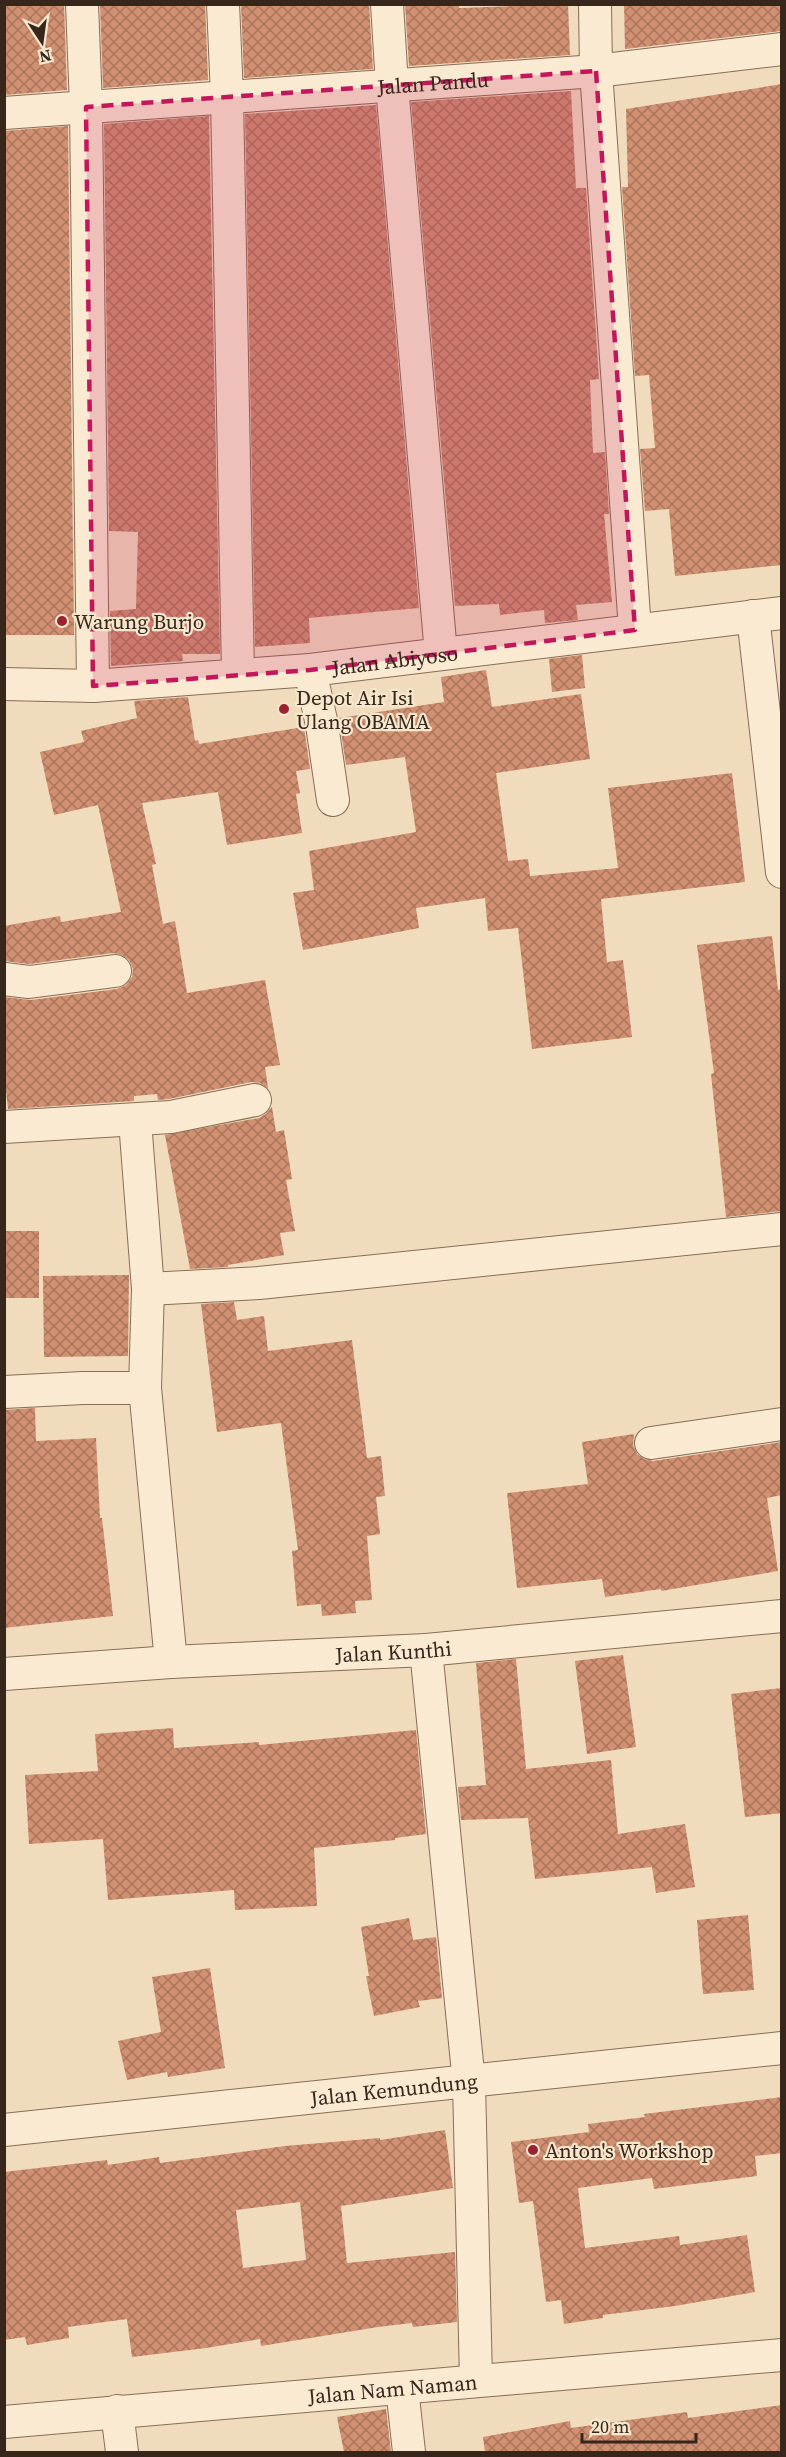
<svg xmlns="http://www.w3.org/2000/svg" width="786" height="2457" font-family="'Source Serif 4',serif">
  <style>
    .building { fill: url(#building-cross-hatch); fill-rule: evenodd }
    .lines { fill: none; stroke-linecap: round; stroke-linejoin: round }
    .street-casing { stroke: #886c56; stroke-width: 34 }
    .street { stroke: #faead1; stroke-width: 32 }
    .marked { fill: #c2185b; fill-opacity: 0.2; stroke: #c2185b; stroke-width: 4.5; stroke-dasharray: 12 8; stroke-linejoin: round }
    .poi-dot { fill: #9a232f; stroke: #f7e7cd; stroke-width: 2 }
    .labels { text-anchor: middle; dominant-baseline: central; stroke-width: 4.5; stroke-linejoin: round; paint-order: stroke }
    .street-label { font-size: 21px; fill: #37261b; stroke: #f7e7cd }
    .poi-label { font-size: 21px; fill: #37261b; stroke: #f7e7cd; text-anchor: start }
  </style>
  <defs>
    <pattern id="building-cross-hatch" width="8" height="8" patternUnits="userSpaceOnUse" patternTransform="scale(1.5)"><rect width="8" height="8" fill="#d09071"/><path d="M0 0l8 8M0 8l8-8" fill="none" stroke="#aa755c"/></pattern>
  </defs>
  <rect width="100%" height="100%" fill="#f0dcbd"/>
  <!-- building -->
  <g class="building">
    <path d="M4 4H64L67 90 4 95Z"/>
    <path d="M100 4H205L208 80 103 88Z"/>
    <path d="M241 4H369L373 69 244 78Z"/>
    <path d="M405 4H459V8L568 4 570 55 409 66Z"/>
    <path d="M624 4H780L781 31 625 49Z"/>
    <path d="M782 84V565L675 576 669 509 645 511 640 449 655 448 649 375 635 376 622 187H628L626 109Z"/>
    <path d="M571 91 576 188H586L599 379 590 380 593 453 605 452 609 514H604L612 602 576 605 578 620 545 623 544 610 500 615 499 604 455 606 411 102Z"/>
    <path d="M376 105 419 608 309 618 310 643 255 647 245 114Z"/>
    <path d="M209 116 220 654H182L183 661 111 666 110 611 136 609 138 532 109 531 104 124Z"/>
    <path d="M68 126 74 635H4V131Z"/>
    <path d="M582 655 585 688 552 692 549 659Z"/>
    <path d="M486 670 492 707 581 694 590 759 496 773 508 861 528 859 530 876 618 868 608 788 732 773 745 882 601 899 607 962 623 960 632 1037 532 1049 518 928 488 931 485 898 416 908 419 928 303 950 293 893 314 890 309 851 416 832 405 757 346 765 339 718 444 702 441 677Z"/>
    <path d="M188 697 195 741 198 740 199 744 304 727 310 769 296 771 300 793 296 794 302 833 227 845 218 792 142 803 156 864 152 865 163 924 175 921 187 993 265 980 280 1065 265 1067 268 1088 260 1083 251 1082 169 1099 158 1100 157 1094 134 1096V1101L8 1109 4 1074V997L31 1000 117 989 126 985 132 977 133 969 129 960 122 955 113 953 29 964 4 961V926L60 916 61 922 121 912 98 805 54 815 40 752 84 742 81 731 137 718 134 701Z"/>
    <path d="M772 936 778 990 782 989V1211L726 1217 711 1074 714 1073 697 945Z"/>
    <path d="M272 1107 276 1132 284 1130 292 1179 286 1180 295 1231 280 1233 284 1255 228 1265V1267L190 1269 165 1135 259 1118 266 1114Z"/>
    <rect x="4" y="1231" width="35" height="67"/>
    <path d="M129 1275 128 1356 44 1357 43 1276Z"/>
    <path d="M234 1302 237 1320 264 1316 268 1351 352 1340 367 1458 381 1456 385 1496 376 1497 380 1534 367 1536 372 1600 355 1601 356 1613 322 1616 321 1604 297 1606 292 1551 298 1550 281 1423 217 1432 201 1304Z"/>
    <path d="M35 1408 36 1441 96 1438 100 1518H102L113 1616 4 1628V1410Z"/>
    <path d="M634 1434 633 1445 637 1454 644 1459 653 1461 782 1442V1495L767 1498 778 1571 661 1591V1589L605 1597 602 1579 517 1588 507 1493 588 1484 582 1442Z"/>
    <path d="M623 1655 636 1747 587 1754 575 1661Z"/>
    <path d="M516 1659 526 1769 611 1760 618 1834 685 1824 695 1887 656 1893 652 1867 535 1879 528 1818 461 1820 458 1787 486 1785 476 1663Z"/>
    <path d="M782 1688V1813L745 1817 731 1694Z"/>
    <path d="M173 1728 174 1748 259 1742V1745L416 1730 426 1834 395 1838V1840L314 1848 317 1906 235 1910 234 1890 108 1900 103 1839 29 1844 25 1775 98 1771 95 1734Z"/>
    <path d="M748 1915 754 1990 703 1994 697 1920Z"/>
    <path d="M409 1918 413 1940 436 1937 442 1998 418 2001 420 2007 374 2016 366 1976H369L361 1927Z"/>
    <path d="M210 1968 225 2068 168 2077 167 2072 127 2080 118 2041 161 2032 152 1977Z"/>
    <path d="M782 2097V2153L755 2156 757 2176 654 2189 652 2178 578 2188 585 2248 679 2236 680 2245 747 2235 755 2292 675 2306 603 2315V2318L564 2324 561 2300 546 2302 533 2201 519 2203 511 2142 589 2132 588 2124 645 2117 644 2114Z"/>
    <path d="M445 2130 453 2188 341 2206 347 2263 455 2252 457 2322 413 2327 412 2323 378 2327 261 2346 260 2339 206 2348 132 2357 127 2319 68 2327 69 2338 27 2345 25 2337 4 2340V2172L107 2160 108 2165 159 2157 160 2163 285 2146 380 2138V2140ZM300 2202 306 2260 243 2268 236 2210Z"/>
    <path d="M782 2405V2452H485L483 2437 570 2421 571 2428 687 2412 688 2418Z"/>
    <path d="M386 2409 391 2452H344L337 2417Z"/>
  </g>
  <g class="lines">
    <defs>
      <g id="street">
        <path d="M82 4 86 107 93 686"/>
        <path d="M223 4 227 96 238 675"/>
        <path d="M387 4 392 86 441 654"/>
        <path d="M595 4 596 71 635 630"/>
        <path id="s1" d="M4 113 596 71 782 49"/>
        <path d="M753 616 782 872"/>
        <path d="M310 670 322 725 333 800"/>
        <path id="s2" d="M4 684 93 686 310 670 782 613"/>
        <path d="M4 979 29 982 115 971"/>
        <path d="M135 1121 148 1289 145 1388 171 1662"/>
        <path d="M4 1127 171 1117 255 1100"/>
        <path d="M148 1289 259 1283 782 1229"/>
        <path d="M4 1392 83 1388H145"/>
        <path d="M651 1443 782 1424"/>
        <path d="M426 1650 469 2083 476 2380"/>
        <path id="s3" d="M4 1674 171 1662 426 1650 782 1616"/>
        <path id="s4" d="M4 2130 782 2048"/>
        <path d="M402 2388 409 2452"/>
        <path d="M117 2411 122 2452"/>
        <path id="s5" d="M4 2422 782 2355"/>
      </g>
    </defs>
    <!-- street casing -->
    <use href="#street" class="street-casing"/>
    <!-- street -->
    <use href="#street" class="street"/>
  </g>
  <!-- marked area -->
  <path class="marked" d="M596 71 635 630 310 670 93 686 86 107Z"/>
  <!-- markers -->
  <g class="poi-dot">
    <circle cx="62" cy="621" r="6"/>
    <circle cx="284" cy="709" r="6"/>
    <circle cx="533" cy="2150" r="6"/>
  </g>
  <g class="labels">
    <!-- street labels -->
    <g class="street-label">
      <text stroke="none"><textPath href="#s1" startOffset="430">Jalan Pandu</textPath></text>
      <text stroke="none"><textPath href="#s2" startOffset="392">Jalan Abiyoso</textPath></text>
      <text stroke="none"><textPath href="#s3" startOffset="390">Jalan Kunthi</textPath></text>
      <text stroke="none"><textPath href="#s4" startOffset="392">Jalan Kemundung</textPath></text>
      <text stroke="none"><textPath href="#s5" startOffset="390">Jalan Nam Naman</textPath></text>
    </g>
    <!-- poi labels -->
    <g class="poi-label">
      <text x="74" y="621">Warung Burjo</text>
      <text x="296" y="697">Depot Air Isi<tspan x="296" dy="24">Ulang OBAMA</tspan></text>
      <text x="545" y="2150">Anton's Workshop</text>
    </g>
  </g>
  <!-- border -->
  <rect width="786" height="2457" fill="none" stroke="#37261b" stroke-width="12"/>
  <!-- north arrow -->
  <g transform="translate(42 42) rotate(167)" stroke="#f7e7cd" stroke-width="4.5" paint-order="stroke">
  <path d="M0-4.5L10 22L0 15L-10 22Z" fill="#37261b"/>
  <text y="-9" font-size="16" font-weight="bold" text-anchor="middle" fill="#37261b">N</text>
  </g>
  <!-- scale -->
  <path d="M582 2433v9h114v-9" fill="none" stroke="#37261b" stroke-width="3"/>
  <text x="591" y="2433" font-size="18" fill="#37261b" stroke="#f7e7cd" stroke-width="4.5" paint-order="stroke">20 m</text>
</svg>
